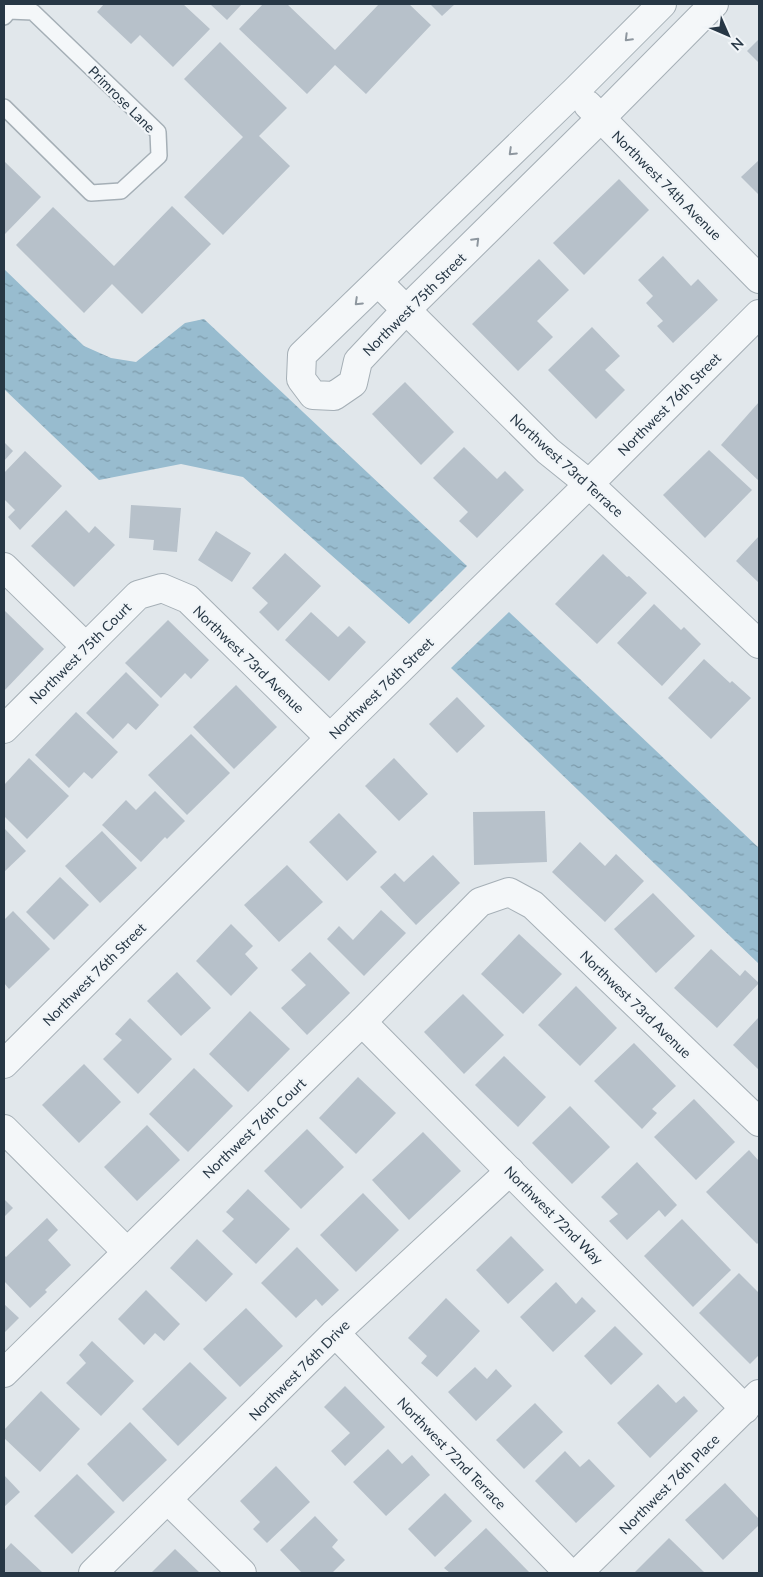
<svg xmlns="http://www.w3.org/2000/svg" width="763" height="1577" font-family="Lato,sans-serif">
  <style>
    .water { fill: url(#water-ripples) }
    .building { fill: #b7c1ca }
    .lines { fill: none; stroke-linecap: round; stroke-linejoin: round }
    .service-casing { stroke: #a5afb6; stroke-width: 18 }
    .minor-casing { stroke: #a5afb6; stroke-width: 30 }
    .service { stroke: #f4f7f9; stroke-width: 15 }
    .minor { stroke: #f4f7f9; stroke-width: 28 }
    .oneway { stroke: #8e979f }
    .labels { text-anchor: middle; dominant-baseline: central; stroke-width: 4.5; stroke-linejoin: round; paint-order: stroke }
    .street-label { font-size: 14px; fill: #273745; stroke: #f1f5f8 }
  </style>
  <defs>
    <pattern id="water-ripples" width="26" height="14" patternUnits="userSpaceOnUse" patternTransform="scale(1.25)"><rect width="26" height="14" fill="#98bccf"/><path d="M2 4q2-2 4 0t4 0M15 11q2-2 4 0t4 0" fill="none" stroke="#7c9aaa"/></pattern>
  </defs>
  <rect width="100%" height="100%" fill="#e1e7eb"/>
  <!-- water -->
  <g class="water">
    <path d="M4 269 84 346 111 358 136 362 185 323 204 319 467 566 409 624 243 477 181 464 99 480 4 389Z"/>
    <path d="M509 612 759 848V964L451 668Z"/>
  </g>
  <!-- building -->
  <g class="building">
    <path d="M104 4H183L210 29 173 67 140 35 131 44 97 12Z"/>
    <path d="M210 4H242L227 20Z"/>
    <path d="M263 4H287L335 50 379 4H409L431 25 366 94 335 65 307 94 239 29Z"/>
    <path d="M430 4H455L442 16Z"/>
    <path d="M759 39V63L747 51Z"/>
    <path d="M220 42 287 108 259 136 290 166 223 235 184 197 243 137 184 79Z"/>
    <path d="M759 160V195L741 177Z"/>
    <path d="M4 161 41 197 4 235Z"/>
    <path d="M619 179 649 210 584 275 553 243Z"/>
    <path d="M172 206 211 244 142 314 112 284 84 313 16 245 53 207 114 266Z"/>
    <path d="M663 256 691 286 698 279 718 300 673 343 657 326 663 321 646 303 653 296 638 280Z"/>
    <path d="M539 259 569 290 537 321 553 337 518 371 472 324Z"/>
    <path d="M592 327 620 356 605 370 625 390 596 419 548 370Z"/>
    <path d="M405 382 454 432 421 465 372 414Z"/>
    <path d="M759 402V481L721 445Z"/>
    <path d="M4 442 13 451 4 461Z"/>
    <path d="M464 447 497 479 505 471 524 490 477 538 459 521 468 512 433 478Z"/>
    <path d="M709 450 752 490 705 538 663 495Z"/>
    <path d="M25 451 62 486 20 530 8 517 15 510 4 499V473Z"/>
    <path d="M131 505 181 508 177 552 153 550 154 540 129 538Z"/>
    <path d="M66 510 89 533 95 526 115 545 74 587 31 546Z"/>
    <path d="M216 531 251 553 232 582 198 560Z"/>
    <path d="M759 536V583L736 561Z"/>
    <path d="M285 553 321 586 278 631 259 612 268 603 252 588Z"/>
    <path d="M603 554 627 577 629 576 647 593 597 644 555 604Z"/>
    <path d="M654 604 681 630 684 627 701 644 662 686 617 643Z"/>
    <path d="M4 610 44 649 4 691Z"/>
    <path d="M311 612 338 637 349 626 366 642 329 681 285 640Z"/>
    <path d="M168 620 209 660 191 679 185 673 161 698 125 663Z"/>
    <path d="M704 659 730 683 732 681 751 698 711 739 668 698Z"/>
    <path d="M126 672 159 705 136 730 128 723 113 739 86 713Z"/>
    <path d="M236 685 277 727 234 769 193 727Z"/>
    <path d="M457 697 485 726 457 753 429 724Z"/>
    <path d="M76 712 118 752 92 779 84 772 69 788 35 755Z"/>
    <path d="M191 734 230 773 187 815 148 775Z"/>
    <path d="M29 758 69 796 27 839 4 816V785Z"/>
    <path d="M394 758 428 794 399 821 365 786Z"/>
    <path d="M155 791 185 821 167 839 165 837 141 862 102 825 126 800 136 810Z"/>
    <path d="M545 811 547 862 474 865 473 812Z"/>
    <path d="M339 813 377 852 347 881 309 842Z"/>
    <path d="M4 828 26 851 4 872Z"/>
    <path d="M102 831 137 868 100 903 65 866Z"/>
    <path d="M580 842 605 866 616 854 644 881 605 922 552 872Z"/>
    <path d="M433 855 460 883 416 925 380 887 395 873 404 882Z"/>
    <path d="M287 865 323 902 279 942 244 905Z"/>
    <path d="M60 877 89 905 54 940 26 912Z"/>
    <path d="M653 893 695 936 656 973 614 929Z"/>
    <path d="M381 910 406 933 364 976 327 939 339 926 353 940Z"/>
    <path d="M13 911 50 949 9 989 4 983V920Z"/>
    <path d="M231 924 253 946 245 954 258 968 231 996 196 961Z"/>
    <path d="M519 934 562 974 523 1014 481 974Z"/>
    <path d="M711 949 740 976 745 970 759 983 717 1028 674 988Z"/>
    <path d="M310 952 350 993 307 1035 281 1008 306 985 291 970Z"/>
    <path d="M177 972 211 1008 181 1036 147 1001Z"/>
    <path d="M576 986 617 1028 580 1066 538 1025Z"/>
    <path d="M463 994 504 1035 464 1074 424 1032Z"/>
    <path d="M250 1011 290 1049 248 1092 209 1054Z"/>
    <path d="M759 1017V1070L733 1045Z"/>
    <path d="M130 1018 172 1059 138 1094 103 1059 122 1040 115 1034Z"/>
    <path d="M634 1043 676 1086 652 1109 657 1113 642 1129 594 1081Z"/>
    <path d="M504 1056 546 1097 518 1127 475 1085Z"/>
    <path d="M84 1064 121 1102 79 1143 42 1105Z"/>
    <path d="M194 1068 233 1106 188 1152 149 1114Z"/>
    <path d="M358 1077 396 1113 356 1154 319 1118Z"/>
    <path d="M694 1099 735 1142 696 1180 654 1137Z"/>
    <path d="M570 1106 610 1147 572 1184 532 1143Z"/>
    <path d="M147 1125 180 1160 137 1201 104 1167Z"/>
    <path d="M307 1129 344 1167 301 1209 264 1171Z"/>
    <path d="M423 1132 461 1171 409 1220 372 1180Z"/>
    <path d="M749 1150 759 1161V1242L757 1244 706 1192Z"/>
    <path d="M637 1162 677 1205 665 1217 659 1210 627 1240 609 1221 618 1214 601 1197Z"/>
    <path d="M248 1189 290 1229 256 1264 222 1231 234 1219 226 1212Z"/>
    <path d="M363 1193 399 1230 356 1272 320 1235Z"/>
    <path d="M4 1199 13 1208 4 1217Z"/>
    <path d="M47 1218 58 1230 48 1240 71 1265 45 1290 47 1292 30 1308 4 1281V1255L6 1257Z"/>
    <path d="M682 1219 731 1270 693 1307 644 1256Z"/>
    <path d="M511 1236 544 1270 508 1304 476 1270Z"/>
    <path d="M197 1239 233 1274 206 1302 170 1268Z"/>
    <path d="M297 1247 339 1290 322 1306 316 1299 296 1318 261 1283Z"/>
    <path d="M739 1273 759 1293V1355L750 1364 699 1313Z"/>
    <path d="M556 1282 576 1304 582 1297 596 1311 553 1352 520 1317Z"/>
    <path d="M146 1290 180 1324 164 1341 155 1333 144 1345 118 1319Z"/>
    <path d="M446 1298 480 1331 437 1377 421 1363 427 1356 408 1338Z"/>
    <path d="M4 1304 19 1318 4 1333Z"/>
    <path d="M246 1308 283 1346 240 1387 203 1349Z"/>
    <path d="M615 1326 643 1354 611 1385 584 1356Z"/>
    <path d="M92 1341 134 1381 101 1416 66 1383 86 1363 79 1355Z"/>
    <path d="M190 1362 227 1398 178 1446 142 1409Z"/>
    <path d="M475 1367 487 1379 496 1369 512 1386 476 1421 448 1392Z"/>
    <path d="M658 1384 676 1403 684 1396 698 1411 650 1458 617 1423Z"/>
    <path d="M345 1386 385 1427 345 1466 331 1451 350 1433 324 1407Z"/>
    <path d="M41 1391 80 1429 40 1472 4 1438V1430Z"/>
    <path d="M535 1403 563 1432 524 1469 496 1440Z"/>
    <path d="M130 1422 167 1460 123 1502 87 1464Z"/>
    <path d="M388 1449 402 1464 412 1455 430 1475 386 1516 353 1482Z"/>
    <path d="M565 1451 580 1467 589 1459 615 1486 576 1523 535 1481Z"/>
    <path d="M276 1466 310 1502 267 1543 253 1529 260 1522 240 1501Z"/>
    <path d="M77 1474 115 1512 72 1554 34 1516Z"/>
    <path d="M4 1475 20 1492 4 1507Z"/>
    <path d="M725 1483 759 1519V1525L723 1560 685 1520Z"/>
    <path d="M445 1493 472 1521 435 1557 408 1529Z"/>
    <path d="M315 1516 338 1540 332 1547 345 1560 332 1573H302L280 1550Z"/>
    <path d="M486 1528 530 1573H450L444 1568Z"/>
    <path d="M669 1538 705 1573H634Z"/>
    <path d="M11 1543 43 1573H4V1551Z"/>
    <path d="M175 1549 200 1573H151Z"/>
  </g>
  <g class="lines">
    <defs>
      <path id="service" d="M4 17 9 11 33 12 158 132 159 156 121 191 91 193 4 107"/>
      <g id="minor">
        <path d="M662 4 575 91 302 355 301 379 313 395 334 396 353 383 358 361 406 310 601 118 714 4"/>
        <path d="M588 105 759 279"/>
        <path d="M378 282 548 451 589 484 759 644"/>
        <path d="M4 567 86 647"/>
        <path d="M4 729 138 595 162 588 188 599 330 738"/>
        <path d="M362 1022 745 1409"/>
        <path d="M4 1064 330 738 589 484 759 314"/>
        <path d="M4 1129 127 1252"/>
        <path d="M335 1333 569 1573"/>
        <path d="M4 1373 362 1022 480 902 509 892 533 905 759 1122"/>
        <path d="M168 1500 242 1573"/>
        <path d="M93 1573 335 1333 510 1171"/>
        <path d="M578 1573 759 1394"/>
      </g>
    </defs>
    <!-- service casing -->
    <use href="#service" class="service-casing"/>
    <!-- minor casing -->
    <use href="#minor" class="minor-casing"/>
    <!-- service -->
    <use href="#service" class="service"/>
    <!-- minor -->
    <use href="#minor" class="minor"/>
  </g>
  <!-- one-way arrows -->
  <defs><path id="oneway-chevron" d="M-2-3.5L2.5 0L-2 3.5" fill="none" stroke-width="1.6" stroke-linecap="round" stroke-linejoin="round" transform="scale(1.25)"/></defs>
  <g class="oneway">
    <use href="#oneway-chevron" transform="translate(628 38) rotate(135)"/>
    <use href="#oneway-chevron" transform="translate(512 152) rotate(136)"/>
    <use href="#oneway-chevron" transform="translate(476 241) rotate(-45)"/>
    <use href="#oneway-chevron" transform="translate(358 302) rotate(136)"/>
  </g>
  <g class="labels">
    <!-- street labels -->
    <g class="street-label">
      <text transform="translate(122 99) rotate(45)">Primrose Lane</text>
      <text transform="translate(667 185) rotate(45)">Northwest 74th Avenue</text>
      <text transform="translate(414 304) rotate(-45)">Northwest 75th Street</text>
      <text transform="translate(669 404) rotate(-45)">Northwest 76th Street</text>
      <text transform="translate(567 465) rotate(42)">Northwest 73rd Terrace</text>
      <text transform="translate(80 653) rotate(-45)">Northwest 75th Court</text>
      <text transform="translate(249 659) rotate(44)">Northwest 73rd Avenue</text>
      <text transform="translate(381 688) rotate(-44)">Northwest 76th Street</text>
      <text transform="translate(94 974) rotate(-45)">Northwest 76th Street</text>
      <text transform="translate(636 1004) rotate(44)">Northwest 73rd Avenue</text>
      <text transform="translate(254 1128) rotate(-44)">Northwest 76th Court</text>
      <text transform="translate(554 1215) rotate(45)">Northwest 72nd Way</text>
      <text transform="translate(299 1370) rotate(-45)">Northwest 76th Drive</text>
      <text transform="translate(452 1453) rotate(46)">Northwest 72nd Terrace</text>
      <text transform="translate(669 1484) rotate(-45)">Northwest 76th Place</text>
    </g>
  </g>
  <!-- border -->
  <rect width="763" height="1577" fill="none" stroke="#273745" stroke-width="10"/>
  <!-- north arrow -->
  <g transform="translate(728 35) rotate(135)" stroke="#f1f5f8" stroke-width="4" paint-order="stroke">
  <path d="M0-4L9 19L0 12L-9 19Z" fill="#273745"/>
  <text y="-8" font-size="14" font-weight="bold" text-anchor="middle" fill="#273745">N</text>
  </g>
</svg>
